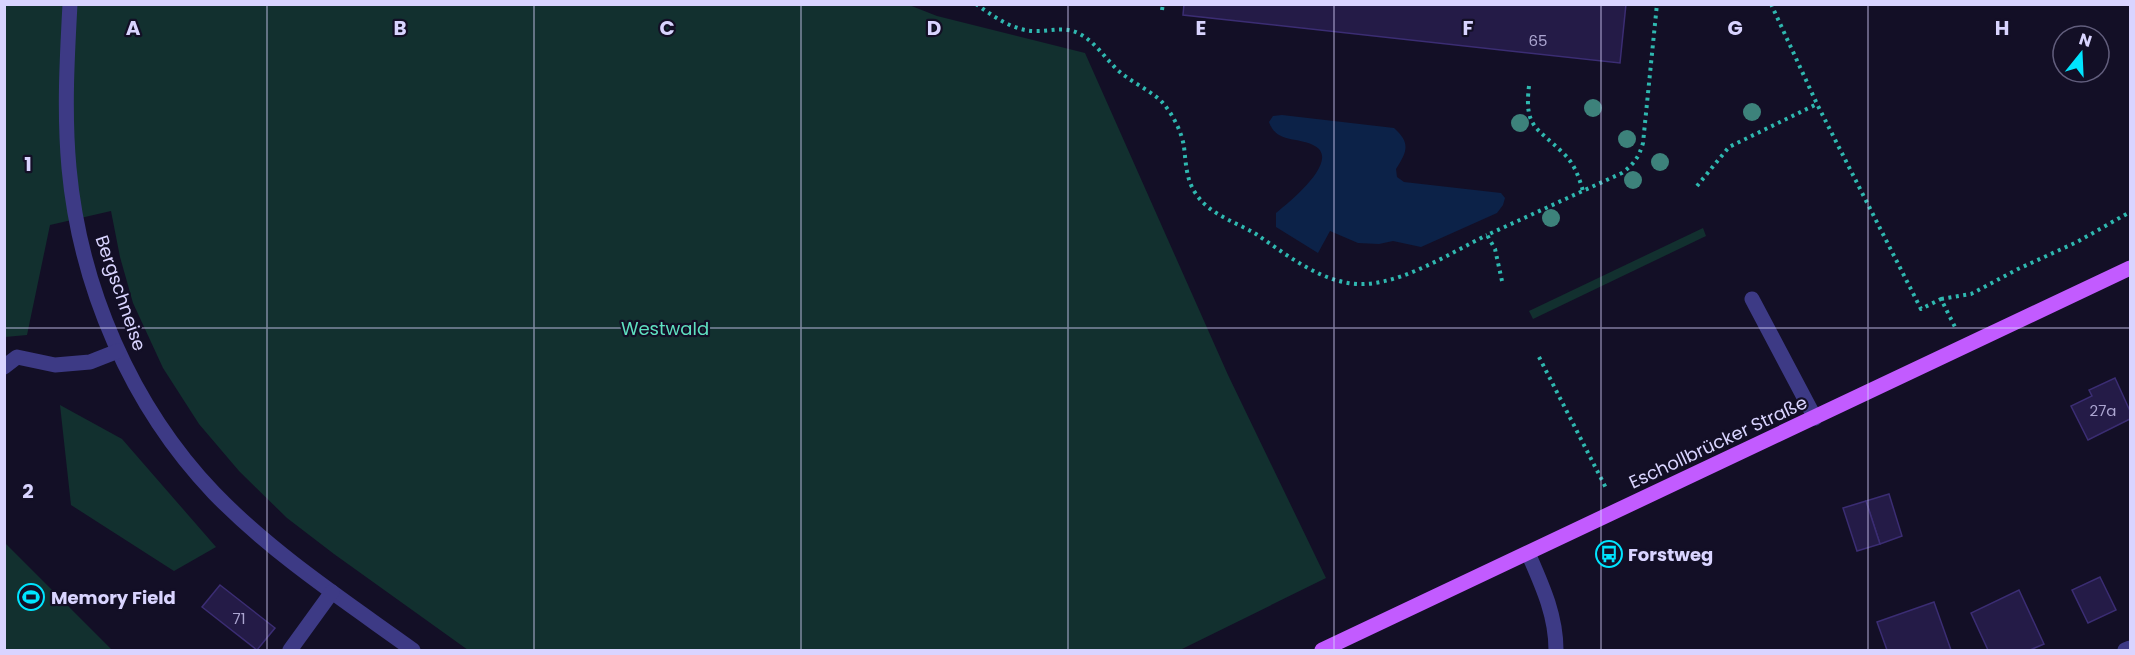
<svg xmlns="http://www.w3.org/2000/svg" width="2135" height="655" font-family="Poppins,sans-serif">
  <style>
    .green { fill: #12302f }
    .water { fill: #0c2248 }
    .building { fill: #241b47; stroke: #3b2d73; stroke-width: 1.5 }
    .lines { fill: none; stroke-linecap: round; stroke-linejoin: round }
    .path { stroke: #2fb8b0; stroke-width: 4; stroke-dasharray: 3 4.5; stroke-linecap: butt }
    .minor { stroke: #3d3a85; stroke-width: 15 }
    .major { stroke: #c25bff; stroke-width: 15 }
    .tree { fill: #3d827b }
    .grid { fill: none; stroke: #d9d4ff; stroke-width: 1.5; stroke-opacity: 0.55 }
    .labels { text-anchor: middle; dominant-baseline: central; stroke-width: 4.5; stroke-linejoin: round; paint-order: stroke }
    .number-label { font-size: 15px; fill: #aca6d1 }
    .street-label { font-size: 18px; fill: #d9d4ff; stroke: #130f26 }
    .park-label { font-size: 18px; fill: #5fe0c0; stroke: #130f26 }
    .poi-label { font-size: 18px; font-weight: bold; fill: #d9d4ff; stroke: #130f26; text-anchor: start }
    .grid-label { font-size: 20px; text-anchor: middle; font-weight: bold; fill: #d9d4ff; stroke: #130f26; stroke-width: 4.5; stroke-linejoin: round; paint-order: stroke }
  </style>
  <rect width="100%" height="100%" fill="#130f26"/>
  <!-- green -->
  <g class="green">
    <path d="M5 5H909L937 16 1085 53 1228 375 1326 578 1180 650H468L334 554 287 518 239 471 199 424 163 368 133 303 120 257 111 211 50 225 27 335 5 337Z"/>
    <path d="M1703 228 1706 236 1533 319 1529 311Z"/>
    <path d="M60 405 122 439 216 547 174 571 71 505Z"/>
    <path d="M5 543 112 650H5Z"/>
  </g>
  <!-- water -->
  <path class="water" d="M1282 115 1394 128C1411 143 1407 152 1396 169L1397 177 1404 182 1501 193 1505 198 1503 205 1497 213 1421 247 1393 241 1379 244 1358 243 1330 231 1318 253 1276 227V213C1287 204 1344 159 1313 145 1296 137 1276 143 1269 122L1273 116Z"/>
  <!-- building -->
  <g class="building">
    <path d="M1184 4H1626L1620 63 1183 15Z"/>
    <path d="M2115 378 2130 411V419L2088 440 2071 406 2092 396 2089 390Z"/>
    <path d="M1889 494 1902 536 1880 544 1866 501Z"/>
    <path d="M1866 501 1880 544 1857 551 1843 508Z"/>
    <path d="M2100 577 2116 610 2088 623 2072 590Z"/>
    <path d="M220 585 275 628 257 650 202 607Z"/>
    <path d="M2019 590 2044 644 2030 650H1988L1971 613Z"/>
    <path d="M1934 602 1951 650H1887L1877 622Z"/>
  </g>
  <g class="lines">
    <!-- path -->
    <g class="path">
      <path d="M976 4C993 16 1012 30 1033 31 1049 32 1063 26 1078 33 1097 42 1108 64 1125 76 1137 85 1151 91 1162 102 1172 113 1182 132 1184 147 1186 163 1186 180 1196 194 1210 215 1236 222 1256 234 1284 253 1314 277 1348 283 1392 291 1448 254 1487 235"/>
      <path d="M1771 4 1817 104 1921 309 1941 299 1955 327"/>
      <path d="M1162 10 1163 4"/>
      <path d="M1529 86C1524 128 1537 127 1563 153 1574 163 1579 177 1583 191"/>
      <path d="M1697 186 1729 147 1817 104"/>
      <path d="M1502 281 1495 249 1487 235 1622 173C1634 164 1639 157 1643 143L1657 4"/>
      <path d="M1941 299 1971 294 2018 269 2077 242 2130 212"/>
      <path d="M1539 357 1607 490"/>
    </g>
    <!-- minor -->
    <g class="minor">
      <path d="M70 4C67 59 64 113 69 168 80 287 131 406 214 493 273 554 345 601 413 650"/>
      <path d="M1752 299 1815 418"/>
      <path d="M4 367 17 357 55 365 90 362 118 351"/>
      <path d="M1528 553C1542 585 1556 615 1556 650"/>
      <path d="M290 650 332 592"/>
      <path d="M2125 650 2130 648"/>
    </g>
    <!-- major -->
    <path class="major" d="M1322 650 2130 268"/>
  </g>
  <!-- trees -->
  <g class="tree">
    <circle cx="1593" cy="108" r="9"/>
    <circle cx="1752" cy="112" r="9"/>
    <circle cx="1520" cy="123" r="9"/>
    <circle cx="1627" cy="139" r="9"/>
    <circle cx="1660" cy="162" r="9"/>
    <circle cx="1633" cy="180" r="9"/>
    <circle cx="1551" cy="218" r="9"/>
  </g>
  <!-- grid -->
  <path class="grid" d="M267 4V650M534 4V650M801 4V650M1068 4V650M1334 4V650M1601 4V650M1868 4V650M4 328H2130"/>
  <!-- icons -->
  <defs>
    <symbol id="bus-ring" viewBox="-11 -11 22 22"><circle r="9.5" fill="#130f26" stroke="#00e5ff" stroke-width="1.5"/><path d="M-5-6H5V4H4V6H2V4H-2V6H-4V4H-5ZM-3.5-4V0h7V-4ZM-3.5 1.2v1.5H-2V1.2ZM2 1.2v1.5H3.5V1.2Z" fill="#00e5ff"/></symbol>
    <symbol id="stadium-ring" viewBox="-11 -11 22 22"><circle r="9.5" fill="#130f26" stroke="#00e5ff" stroke-width="1.5"/><path d="M0-5a6.5 5 0 1 0 0 10a6.5 5 0 1 0 0-10ZM-3.5-1.8h7v3.6h-7Z" fill="#00e5ff"/></symbol>
  </defs>
  <g fill-rule="evenodd">
    <use href="#bus-ring" x="1594" y="539" width="30" height="30"/>
    <use href="#stadium-ring" x="16" y="582" width="30" height="30"/>
  </g>
  <g class="labels">
    <!-- number labels -->
    <g class="number-label">
      <text x="1538" y="40">65</text>
      <text x="2103" y="410">27a</text>
      <text x="239" y="618">71</text>
    </g>
    <!-- street labels -->
    <g class="street-label">
      <text transform="translate(121 293) rotate(71)">Bergschneise</text>
      <text transform="translate(1718 442) rotate(-25)">Eschollbrücker Straße</text>
    </g>
    <!-- park labels -->
    <g class="park-label">
      <text x="665" y="328">Westwald</text>
    </g>
    <!-- poi labels -->
    <g class="poi-label">
      <text x="1628" y="554">Forstweg</text>
      <text x="51" y="597">Memory Field</text>
    </g>
  </g>
  <g class="grid-label">
    <text x="133" y="35">A</text>
    <text x="400" y="35">B</text>
    <text x="667" y="35">C</text>
    <text x="934" y="35">D</text>
    <text x="1201" y="35">E</text>
    <text x="1468" y="35">F</text>
    <text x="1735" y="35">G</text>
    <text x="2002" y="35">H</text>
    <text x="28" y="171">1</text>
    <text x="28" y="498">2</text>
  </g>
  <!-- border -->
  <rect width="2135" height="655" fill="none" stroke="#d9d4ff" stroke-width="12"/>
  <!-- north arrow -->
  <g transform="translate(2081 54) rotate(18)"><circle r="28" fill="#130f26" stroke="#625e7d" stroke-width="1.5"/>
  <path d="M0-4.5L10 22L0 15L-10 22Z" fill="#00e5ff"/>
  <text y="-9" font-size="16" font-weight="bold" text-anchor="middle" fill="#d9d4ff">N</text>
  </g>
</svg>
